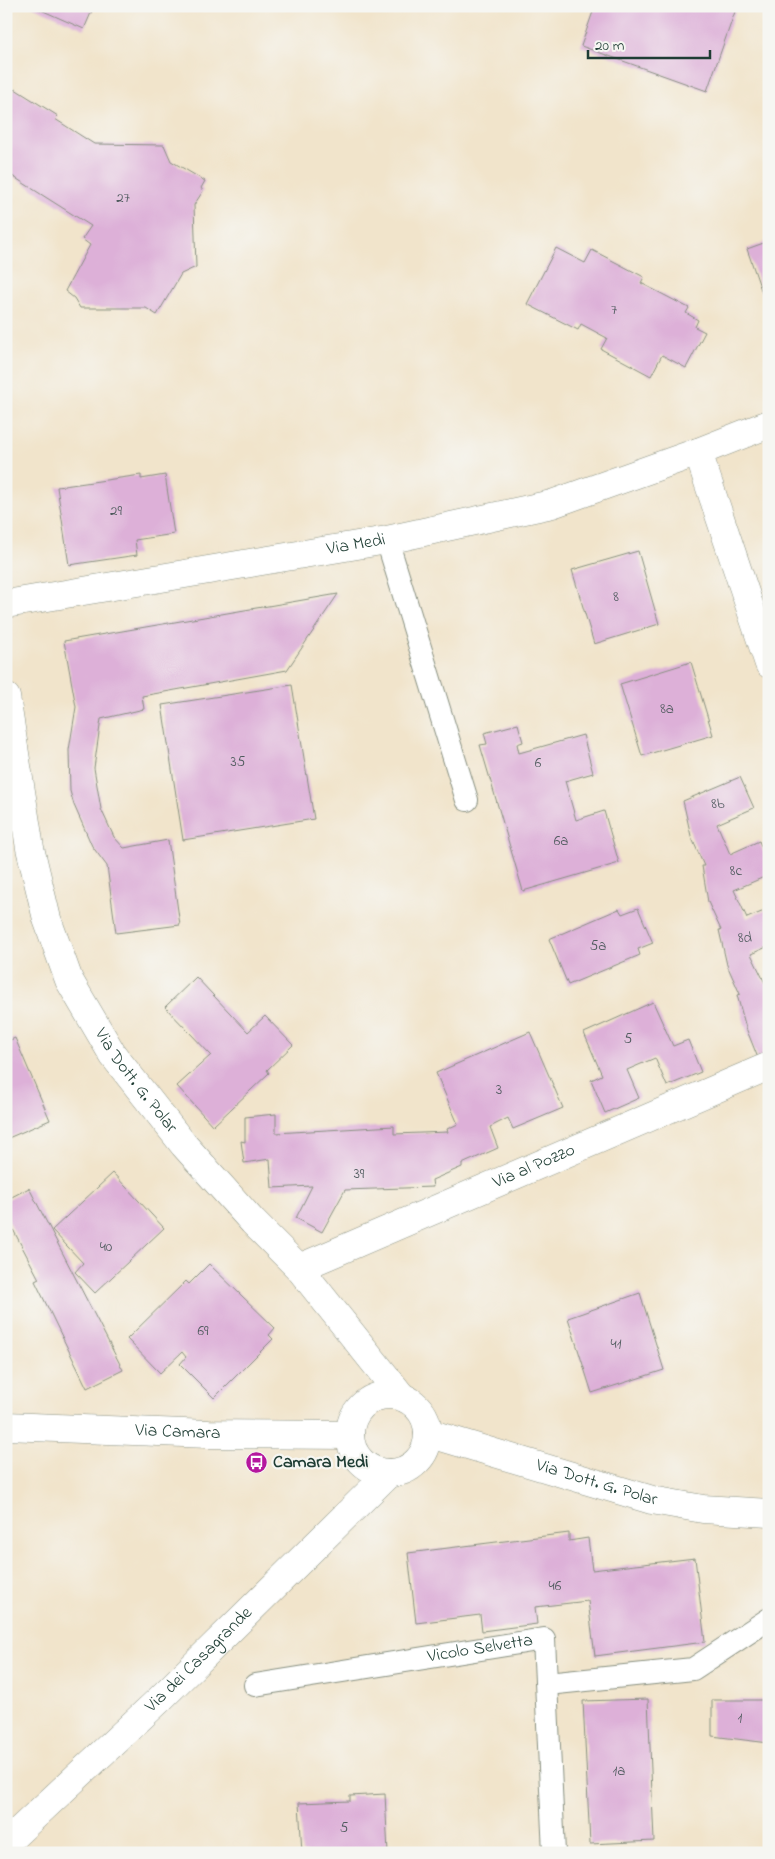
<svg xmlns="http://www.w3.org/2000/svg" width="775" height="1859" font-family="'Indie Flower',sans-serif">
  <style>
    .building { fill: #ddb0d8 }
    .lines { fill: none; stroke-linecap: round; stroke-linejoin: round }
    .service-casing { stroke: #889080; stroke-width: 24 }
    .minor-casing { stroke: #889080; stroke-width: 29 }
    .tertiary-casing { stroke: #889080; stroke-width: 29 }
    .service { stroke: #fff; stroke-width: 22 }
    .minor { stroke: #fff; stroke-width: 28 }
    .tertiary { stroke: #fff; stroke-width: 28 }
    .labels { text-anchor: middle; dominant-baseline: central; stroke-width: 4.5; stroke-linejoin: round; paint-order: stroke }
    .number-label { font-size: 15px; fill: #4e5a5d }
    .street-label { font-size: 18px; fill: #1f3d34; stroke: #f6f6f2 }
    .poi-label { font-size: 18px; font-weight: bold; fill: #1f3d34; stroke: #f6f6f2; text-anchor: start }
  </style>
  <rect width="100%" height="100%" fill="#f6f6f2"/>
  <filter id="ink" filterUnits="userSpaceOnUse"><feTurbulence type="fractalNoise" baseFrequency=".02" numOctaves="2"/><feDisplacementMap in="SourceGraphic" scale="10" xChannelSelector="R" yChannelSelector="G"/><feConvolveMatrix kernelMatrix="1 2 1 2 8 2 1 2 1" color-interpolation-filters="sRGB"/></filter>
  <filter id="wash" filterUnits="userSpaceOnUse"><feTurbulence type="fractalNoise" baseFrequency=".0096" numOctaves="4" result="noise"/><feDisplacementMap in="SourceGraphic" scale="20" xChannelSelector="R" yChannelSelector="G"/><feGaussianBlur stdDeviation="1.12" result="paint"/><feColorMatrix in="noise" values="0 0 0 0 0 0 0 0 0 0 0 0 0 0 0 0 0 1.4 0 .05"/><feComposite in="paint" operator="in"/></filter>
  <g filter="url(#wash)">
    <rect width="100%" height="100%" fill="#f1e4cb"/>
    <g id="blocks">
      <!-- building -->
      <g class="building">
        <path d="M32 6H94L84 29Z"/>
        <path d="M595 6H737L707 91 581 46Z"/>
        <path d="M6 89 12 92 15 89 58 116 55 119 94 144 164 145 171 161 205 181 201 188 203 191 194 205 196 267 181 274 157 315 146 308H80L74 298 65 291 90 245 82 239 91 226 6 172Z"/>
        <path d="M769 241V310H768L747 249Z"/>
        <path d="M556 248 585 263 592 250 644 277 641 283 689 308 686 313 698 320 695 327 705 332 686 368 662 355 651 376 601 349 607 338 581 324 578 330 527 304Z"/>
        <path d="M141 475V479L165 475 174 534 135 540 137 555 69 565 57 487Z"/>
        <path d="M638 551 659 624 594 644 572 570Z"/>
        <path d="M338 594 287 670 142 696 144 709 101 719 94 768 101 809 114 837 124 848 168 840 180 925 116 933 107 866 92 846 74 805 70 791 69 750 76 707 64 641Z"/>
        <path d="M691 662 713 735 642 756 620 684Z"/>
        <path d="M292 685 314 819 183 840 162 705Z"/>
        <path d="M518 724 523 742 517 744 519 753 583 735 593 773 565 781 576 820 604 811 619 863 523 891 480 745 487 744 484 733Z"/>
        <path d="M740 777 754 808 717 824 730 854 759 841 769 864V875L734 890 747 918 769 909V946L751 954 765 983 769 982V1054L758 1058 746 1028 737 995 740 994 727 965 719 930H721L708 902 702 866H704L691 836 683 801Z"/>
        <path d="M638 908 653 943 638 949 640 955 568 985 549 939 619 909 622 914Z"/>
        <path d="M196 977 248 1032 265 1016 293 1045 267 1070 269 1073 213 1126 177 1086 211 1055 165 1007Z"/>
        <path d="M653 1002 673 1046 688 1040 701 1072 667 1086 655 1058 627 1070 639 1098 605 1113 591 1080 602 1075 584 1033Z"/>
        <path d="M530 1032 563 1108 513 1129 508 1118 490 1127 498 1148 462 1164V1167L432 1180 433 1187 345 1190 322 1232 296 1218 312 1186 272 1188 270 1159 244 1163 241 1141 245 1142V1117L276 1114V1133L394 1126V1134L448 1132 447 1129 458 1124 436 1073Z"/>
        <path d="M15 1038 50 1120 6 1139V1042Z"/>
        <path d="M113 1173 164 1228 95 1293 75 1272 83 1263 52 1230Z"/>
        <path d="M29 1188 123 1370 87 1388 35 1281 39 1279 6 1216V1200Z"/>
        <path d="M209 1264 275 1328 269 1335 273 1339 214 1398 180 1364 186 1357 182 1352 160 1373 127 1339 186 1281 189 1284Z"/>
        <path d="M640 1293 664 1370 592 1393 568 1318Z"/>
        <path d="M569 1533V1541L588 1538 592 1570 695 1558 705 1642 595 1656 588 1601 535 1607 537 1624 482 1631 480 1615 416 1623 408 1553Z"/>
        <path d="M648 1699 654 1841 590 1844 583 1701Z"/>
        <path d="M712 1700H769V1743L712 1736Z"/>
        <path d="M385 1794 388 1853H302L299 1803 350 1801V1796Z"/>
      </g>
    </g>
  </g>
  <g filter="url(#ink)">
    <use href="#blocks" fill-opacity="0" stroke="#889080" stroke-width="1"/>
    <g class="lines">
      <defs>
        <g id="service">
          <path d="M387 540 467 800"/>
          <path d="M547 1684 693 1669 769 1619"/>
          <path id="s1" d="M255 1685 544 1639 554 1853"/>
        </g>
        <g id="minor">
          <path d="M698 452 769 664"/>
          <path id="s2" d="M6 604 387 540 552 504 698 452 769 424"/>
          <path id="s3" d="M299 1268 769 1066"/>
          <path id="s4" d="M6 1426 209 1434 350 1435"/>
          <path id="s5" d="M6 1843 159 1700 389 1473"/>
        </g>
        <g id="tertiary">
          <path id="s6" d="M6 697 30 848 47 919 69 980 113 1055 184 1145 253 1222 299 1268 402 1397"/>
          <circle cx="389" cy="1434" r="39"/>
          <path id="s7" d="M428 1433 652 1500 703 1509 769 1513"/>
        </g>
      </defs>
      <!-- service casing -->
      <use href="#service" class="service-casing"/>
      <!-- minor casing -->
      <use href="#minor" class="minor-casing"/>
      <!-- tertiary casing -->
      <use href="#tertiary" class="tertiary-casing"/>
      <!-- service -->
      <use href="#service" class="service"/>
      <!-- minor -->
      <use href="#minor" class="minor"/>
      <!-- tertiary -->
      <use href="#tertiary" class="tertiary"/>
    </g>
  </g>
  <!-- icons -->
  <defs>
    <symbol id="bus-disc" viewBox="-11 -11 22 22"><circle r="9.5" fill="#b5179e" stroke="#f6f6f2"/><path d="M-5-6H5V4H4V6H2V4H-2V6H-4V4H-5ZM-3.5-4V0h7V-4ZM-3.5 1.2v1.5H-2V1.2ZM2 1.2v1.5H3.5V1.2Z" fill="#fff"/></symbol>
  </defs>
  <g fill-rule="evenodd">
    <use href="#bus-disc" x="244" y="1450" width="25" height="25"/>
  </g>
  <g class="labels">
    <!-- number labels -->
    <g class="number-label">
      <text x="123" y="198">27</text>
      <text x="614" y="310">7</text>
      <text x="116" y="511">29</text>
      <text x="616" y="597">8</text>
      <text x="667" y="709">8a</text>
      <text x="238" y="762">35</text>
      <text x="538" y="763">6</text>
      <text x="718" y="804">8b</text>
      <text x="561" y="841">6a</text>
      <text x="736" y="871">8c</text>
      <text x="745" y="938">8d</text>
      <text x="598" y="946">5a</text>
      <text x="628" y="1039">5</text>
      <text x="499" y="1090">3</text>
      <text x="359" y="1174">39</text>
      <text x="106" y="1247">40</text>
      <text x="203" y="1331">69</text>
      <text x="616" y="1344">41</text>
      <text x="555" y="1586">46</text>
      <text x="740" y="1718">1</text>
      <text x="619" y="1771">1a</text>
      <text x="344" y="1828">5</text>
    </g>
    <!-- street labels -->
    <g class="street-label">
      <text stroke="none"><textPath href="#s2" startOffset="355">Via Medi</textPath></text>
      <text stroke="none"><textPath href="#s6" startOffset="412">Via Dott. G. Polar</textPath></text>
      <text stroke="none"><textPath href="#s3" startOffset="256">Via al Pozzo</textPath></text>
      <text stroke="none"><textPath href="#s4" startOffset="172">Via Camara</textPath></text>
      <text stroke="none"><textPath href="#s7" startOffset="176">Via Dott. G. Polar</textPath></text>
      <text stroke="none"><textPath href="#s1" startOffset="228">Vicolo Selvetta</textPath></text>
      <text stroke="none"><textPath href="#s5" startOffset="266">Via dei Casagrande</textPath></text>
    </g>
    <!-- poi labels -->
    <g class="poi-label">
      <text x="273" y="1463">Camara Medi</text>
    </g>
  </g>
  <!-- margin -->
  <rect width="775" height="1859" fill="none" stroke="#f6f6f2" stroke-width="25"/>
  <!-- scale -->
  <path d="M588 50v8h122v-8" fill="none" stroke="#1f3d34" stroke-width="2.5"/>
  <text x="595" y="50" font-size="15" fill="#1f3d34" stroke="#f6f6f2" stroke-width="4" paint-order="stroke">20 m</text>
</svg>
